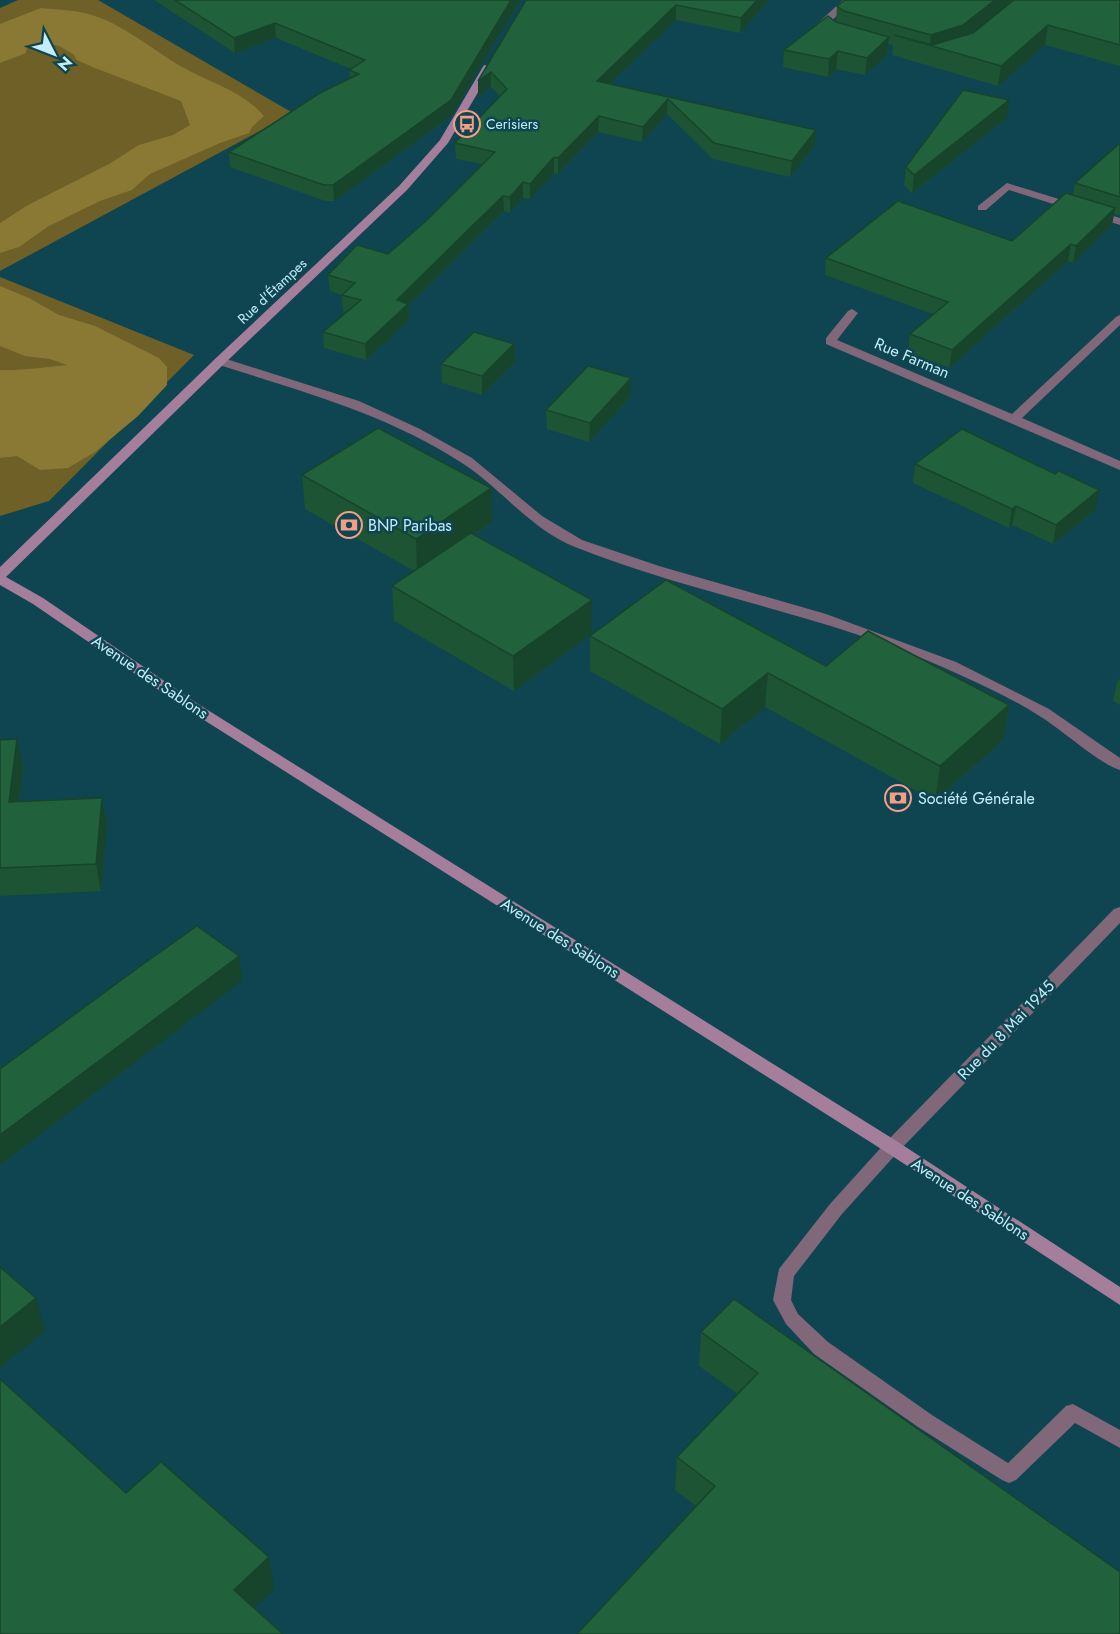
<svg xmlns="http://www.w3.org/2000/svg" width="1120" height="1634" font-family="Jost,sans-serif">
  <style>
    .green { fill: #6e6026 }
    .forest { fill: #8a7835 }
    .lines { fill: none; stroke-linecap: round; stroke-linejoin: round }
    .lane { fill: #81677a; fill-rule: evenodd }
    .street { fill: #81677a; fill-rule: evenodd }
    .secondary { fill: #a57e9c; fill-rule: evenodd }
    .wall { fill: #1c5434 }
    .shaded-wall { fill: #17452b }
    .building { fill: #21623d; stroke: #17452b; stroke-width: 1.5 }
    .labels { text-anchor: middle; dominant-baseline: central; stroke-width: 5; stroke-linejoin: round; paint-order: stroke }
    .far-poi-label { font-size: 14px; fill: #c2edf9; stroke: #0e4550; text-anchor: start }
    .far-street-label { font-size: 14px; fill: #c2edf9; stroke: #0e4550 }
    .street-label { font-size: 16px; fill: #c2edf9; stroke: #0e4550 }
    .poi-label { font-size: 16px; fill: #c2edf9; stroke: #0e4550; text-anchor: start }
  </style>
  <rect width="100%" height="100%" fill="#0e4550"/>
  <!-- green -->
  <g class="green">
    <path d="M18 0H98L293 113 0 271V8Z"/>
    <path d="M0 277 194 355 49 501 0 516Z"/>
  </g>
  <!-- forest -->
  <g class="forest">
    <path d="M41 8C59 10 78 10 95 16 128 27 156 53 186 69 213 84 244 92 264 116L252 127 249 133 220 143 150 174 132 190 100 201 49 226 19 247 0 253V223L28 205 109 164 139 145 173 135 190 125 181 101 95 68 77 60 73 54 59 46 44 43 27 47 26 53 0 63V24Z"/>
    <path d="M0 286 29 298 59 315 95 326 159 358 167 367V385L138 416 95 452 68 468 40 470 17 456 0 458V370C19 371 47 367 67 365L50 359 25 356 0 346Z"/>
  </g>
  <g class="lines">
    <!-- lane -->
    <g class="lane">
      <path d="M220 357 359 401 420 429 472 458 542 516 582 540 659 566 826 614 956 662 1049 709 1120 758V770C1101 765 1061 729 1041 717 1012 698 978 683 947 669 827 615 695 595 575 547 530 529 501 488 462 463 387 414 300 391 216 364V358Z"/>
      <path d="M892 1140 898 1142 901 1147 898 1152 842 1214 794 1276 791 1300 798 1314 828 1342 932 1415 1008 1463 1066 1406 1073 1404 1120 1430V1448L1075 1423 1016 1480 1009 1483 1002 1480 918 1427 814 1354 786 1324 773 1300 779 1269 830 1204 886 1142Z"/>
    </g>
    <!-- street -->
    <g class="street">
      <path d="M843 0H854L829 23 836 30 834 32H828L818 23Z"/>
      <path d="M1007 183 1120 218V225L1009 190 986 210H978V206Z"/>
      <path d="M852 309 858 313 837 340 1012 414 1116 317 1120 315V325L1022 418 1120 461V470L826 344V338L848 311Z"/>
      <path d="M1120 907V923L898 1152 892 1154 886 1152 883 1147 886 1142 1114 909Z"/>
    </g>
    <!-- secondary -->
    <path class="secondary" d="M484 65 493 67 448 143 407 190 224 364 6 577 43 598 195 702 898 1142 1120 1287V1305L886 1152 185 708 33 604 0 585V567L216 358 399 186 440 140Z"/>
  </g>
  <!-- wall -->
  <g class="wall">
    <path d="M154 0H520L451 116 334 201H325L230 167 229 152 350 79 349 70 351 69 276 38 235 53Z"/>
    <path d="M526 0H767V2L740 33 676 20 609 84 816 130 815 145 790 177 713 159 667 114 642 142 598 132 558 174 554 173 530 199 523 198 510 213 504 211 474 240 408 306 409 320 366 360 324 348 323 332 347 312 343 311 342 295 330 291 328 275 388 254 426 221 482 164 456 159 455 143 500 96 491 87 478 96Z"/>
    <path d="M1120 0V66L1045 45 998 86 892 55 893 45 888 44 887 54 865 75 836 69 828 77 783 67 784 50 836 22 837 6Z"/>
    <path d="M1007 118 912 193 904 185 906 167Z"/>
    <path d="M1120 143V216L1114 214 1112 225 1073 263 1068 261 949 368 908 352 910 334 933 314 825 275 826 258 1012 241 1073 195 1075 183Z"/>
    <path d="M515 362 482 395 442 383 441 364Z"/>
    <path d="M630 397 589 442 547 429 546 410Z"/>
    <path d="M915 464 1096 509 1053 544 1012 525 1009 528 913 483Z"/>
    <path d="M302 475 492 522 474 535 591 634 514 691 394 621 392 586 414 571 305 509Z"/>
    <path d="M590 636 826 666 1009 705 1003 740 935 801 765 707 720 744 590 671Z"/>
    <path d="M1120 679V705L1113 701 1117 682Z"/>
    <path d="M0 740 23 767 19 801 102 798 107 825 101 891 0 896Z"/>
    <path d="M701 1332 1120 1572 696 1506 675 1490 677 1457 738 1394 699 1366Z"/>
  </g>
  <!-- shaded-wall -->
  <g class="shaded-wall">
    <path d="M511 0H520L451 116 334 201 333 185Z"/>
    <path d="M757 0H767V2L740 33 741 18Z"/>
    <path d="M995 0H1016L961 45 930 46 931 35Z"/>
    <path d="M676 5V20L597 96V81Z"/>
    <path d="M275 23 276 38 235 53 234 38Z"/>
    <path d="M1048 25 1045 45 998 86 1001 66Z"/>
    <path d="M889 37 887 54 865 75 867 58Z"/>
    <path d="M838 51 836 69 828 77 829 59Z"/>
    <path d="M491 72V87L478 96V81Z"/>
    <path d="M668 99 667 114 642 142 643 127Z"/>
    <path d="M1009 100 1007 118 912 193 914 175Z"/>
    <path d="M599 116 598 132 558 174V158Z"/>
    <path d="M816 130 815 145 790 177 792 161Z"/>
    <path d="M554 157V173L530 199V184Z"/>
    <path d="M523 182V198L510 213V197Z"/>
    <path d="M503 196 504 211 474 240 408 306 409 320 366 360 365 344 397 300 474 224Z"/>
    <path d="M1115 208 1112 225 1073 263 1076 246Z"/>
    <path d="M1071 244 1068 261 949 368 952 350Z"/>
    <path d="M514 344 515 362 482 395V376Z"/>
    <path d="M631 378 630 397 589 442 590 423Z"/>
    <path d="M491 488 492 522 417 573 416 539Z"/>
    <path d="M1099 490 1096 509 1053 544 1056 525Z"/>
    <path d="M1016 506 1012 525 1009 528 1012 509Z"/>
    <path d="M592 600 591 634 514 691 513 656Z"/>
    <path d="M768 673 765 707 720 744 722 709Z"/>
    <path d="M1009 705 1003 740 935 801 940 766Z"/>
    <path d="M17 739 23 767 15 830 9 802Z"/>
    <path d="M102 798 107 825 101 891 96 864Z"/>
    <path d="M239 956 242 981 0 1165V1135Z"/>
    <path d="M36 1298 45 1331 0 1368V1327Z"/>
    <path d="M269 1557 274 1589 240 1622 234 1590Z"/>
  </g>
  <!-- building -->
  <g class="building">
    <path d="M175 0H511L451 100 333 185H324L229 152 320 93 359 74 349 70 365 60 275 23 234 38Z"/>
    <path d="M526 0H757L741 18 676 5 597 81 816 130 792 161 714 143 668 99 643 127 599 116 558 158 554 157 530 184 523 182 510 197 503 196 474 224 397 300 408 304 365 344 323 332 361 300 342 295 355 283 328 275 357 245 388 254 426 221 495 152 455 143 507 89 491 72 478 81Z"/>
    <path d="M845 0H995L963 25 931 35 844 11 837 6Z"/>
    <path d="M1014 0H1120V45L1048 25 1001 66 894 35 932 45 973 33Z"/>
    <path d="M828 16 836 22 889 37 867 58 838 51 829 59 784 50Z"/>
    <path d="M963 90 1009 100 914 175 906 167Z"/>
    <path d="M1120 143V197L1075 183Z"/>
    <path d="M1066 193 1115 208 1076 246 1071 244 952 350 910 334 948 302 826 258 898 201 1012 241Z"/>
    <path d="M474 332 514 344 482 376 441 364Z"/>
    <path d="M588 366 631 378 590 423 546 410Z"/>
    <path d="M378 428 491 488 416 539 302 475Z"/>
    <path d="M962 429 1055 474 1059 471 1099 490 1056 525 1016 506 1012 509 915 464Z"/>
    <path d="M471 533 592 600 513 656 392 586Z"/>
    <path d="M666 580 826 666 868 631 1009 705 940 766 768 673 722 709 590 636Z"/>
    <path d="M17 739 9 802 102 798 96 864 0 868V740Z"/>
    <path d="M197 926 239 956 0 1135V1069L142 965Z"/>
    <path d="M0 1267 36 1298 0 1327Z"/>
    <path d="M734 1299 1120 1572V1634H577L715 1486 677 1457 758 1373 701 1332Z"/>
    <path d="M0 1379 126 1493 161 1462 269 1557 234 1590 283 1634H0Z"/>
  </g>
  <!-- icons -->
  <defs>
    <symbol id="bus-ring" viewBox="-11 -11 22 22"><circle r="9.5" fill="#0e4550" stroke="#f49e88" stroke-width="1.5"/><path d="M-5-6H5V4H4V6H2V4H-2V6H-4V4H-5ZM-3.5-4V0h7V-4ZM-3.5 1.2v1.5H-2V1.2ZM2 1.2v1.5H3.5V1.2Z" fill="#f49e88"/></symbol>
    <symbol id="bank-ring" viewBox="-11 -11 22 22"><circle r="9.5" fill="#0e4550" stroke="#f49e88" stroke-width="1.5"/><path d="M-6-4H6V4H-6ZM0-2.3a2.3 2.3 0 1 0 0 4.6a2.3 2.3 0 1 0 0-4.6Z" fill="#f49e88"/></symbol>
  </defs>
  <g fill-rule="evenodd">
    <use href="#bus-ring" x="452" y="109" width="30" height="30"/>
    <use href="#bank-ring" x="334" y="510" width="30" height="30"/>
    <use href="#bank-ring" x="883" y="783" width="30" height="30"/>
  </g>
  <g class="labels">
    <!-- far-poi labels -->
    <g class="far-poi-label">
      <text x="486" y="124">Cerisiers</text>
    </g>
    <!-- far-street labels -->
    <g class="far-street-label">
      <text transform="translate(272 291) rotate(-43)">Rue d'Étampes</text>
    </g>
    <!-- street labels -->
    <g class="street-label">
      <text transform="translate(912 358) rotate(23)">Rue Farman</text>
      <text transform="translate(150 677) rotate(34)">Avenue des Sablons</text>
      <text transform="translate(560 938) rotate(32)">Avenue des Sablons</text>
      <text transform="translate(1006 1030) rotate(-46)">Rue du 8 Mai 1945</text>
      <text transform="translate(970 1199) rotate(33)">Avenue des Sablons</text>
    </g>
    <!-- poi labels -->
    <g class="poi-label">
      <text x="368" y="525">BNP Paribas</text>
      <text x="918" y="798">Société Générale</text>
    </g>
  </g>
  <!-- north arrow -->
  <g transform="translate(54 54) rotate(132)" stroke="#0e4550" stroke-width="4.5" paint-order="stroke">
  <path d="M0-4.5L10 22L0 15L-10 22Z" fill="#c2edf9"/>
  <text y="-9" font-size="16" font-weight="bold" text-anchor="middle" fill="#c2edf9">N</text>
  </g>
</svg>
